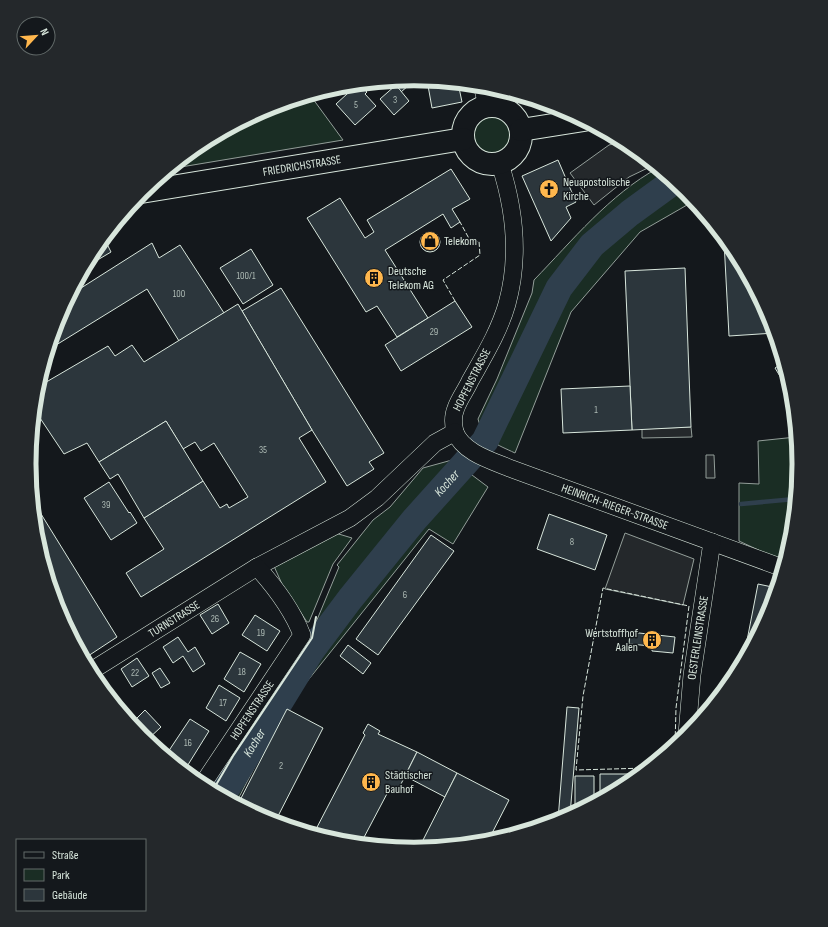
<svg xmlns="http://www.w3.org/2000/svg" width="828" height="927" font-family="'Sofia Sans Condensed',sans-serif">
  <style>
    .green { fill: #1a2d24; stroke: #939e99 }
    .parking { fill: #24282b; stroke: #939e99 }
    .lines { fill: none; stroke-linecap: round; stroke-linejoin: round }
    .stream { stroke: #2f3f4d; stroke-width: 4.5 }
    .river { stroke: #2f3f4d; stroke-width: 27 }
    .building { fill: #2c363c; stroke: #d8e6dc }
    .minor-casing { stroke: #d8e6dc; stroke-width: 18 }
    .major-casing { stroke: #d8e6dc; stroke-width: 24 }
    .minor { stroke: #14181c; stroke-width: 17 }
    .major { stroke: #14181c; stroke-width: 22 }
    .fence { stroke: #d8e6dc; stroke-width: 1; stroke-dasharray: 5 2; stroke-linecap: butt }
    .wall { stroke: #d8e6dc; stroke-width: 2 }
    .labels { text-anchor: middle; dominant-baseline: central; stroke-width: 3; stroke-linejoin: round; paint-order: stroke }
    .number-label { font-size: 10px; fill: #adbab4 }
    .street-label { font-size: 12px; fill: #d8e6dc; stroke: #14181c }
    .poi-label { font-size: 12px; fill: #d8e6dc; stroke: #14181c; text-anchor: start }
    .water-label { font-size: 13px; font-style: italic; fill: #d8e6dc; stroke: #14181c }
    .rim { fill: none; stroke: #d8e6dc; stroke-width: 5 }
  </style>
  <rect width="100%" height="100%" fill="#14181c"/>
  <!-- green -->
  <g class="green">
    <path d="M319 92 313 99 343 140 169 169 200 143 267 108Z"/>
    <circle cx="492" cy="136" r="24"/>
    <path d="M658 168 686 191 694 201 640 232 571 312 515 453C496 444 484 441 478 419L497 379 532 293 534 280C572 241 610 194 658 168Z"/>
    <path d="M796 437C800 478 796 523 784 562L739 541V483L759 484 758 441Z"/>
    <path d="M452 460 488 487 453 544 429 529 285 709 236 803 228 798 258 745 327 639 314 627 339 567 337 565 373 520 390 507 423 468Z"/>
    <path d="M332 532 352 538 333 564 309 622H307L282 584 273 564Z"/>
  </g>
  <!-- parking -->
  <g class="parking">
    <path d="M624 141 654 165 629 177 594 205 570 173 609 145Z"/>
    <path d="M691 427 692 437 642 438V429Z"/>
    <path d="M706 455H714L715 478H706Z"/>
    <path d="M625 533 694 559 683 605 605 589Z"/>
  </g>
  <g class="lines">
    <!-- stream -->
    <path class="stream" d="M741 504 795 499"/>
    <!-- river -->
    <path class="river" id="s1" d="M222 796 311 651 350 599 414 520 485 441 559 288 592 245 630 213 674 181"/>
  </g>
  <!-- building -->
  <g class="building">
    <path d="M416 79 401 92 396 85 391 89 384 81Z"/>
    <path d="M427 80 458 83 462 102 432 108Z"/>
    <path d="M358 84 367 92 365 94 376 106 355 125 336 104Z"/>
    <path d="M396 85 409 101 394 115 380 99Z"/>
    <path d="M558 160 576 202 566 207 571 218 551 241 522 176Z"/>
    <path d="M451 169 470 199 452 209 460 222 451 228 443 214 385 250 428 318 397 337 377 306 366 312 307 218 340 198 365 238 374 232 367 220Z"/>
    <circle cx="430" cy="242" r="10"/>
    <path d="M104 238 111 252 84 268 94 249Z"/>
    <path d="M724 241H727L734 250 770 316 775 333 729 336Z"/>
    <path d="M152 243 159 258 180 245 224 313 179 341 147 289 48 350 58 316 70 295Z"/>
    <path d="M251 249 273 285 243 304 220 268Z"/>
    <path d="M685 268 691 427 632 430 625 271Z"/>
    <path d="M281 288 384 453 369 462 374 469 347 486 312 430 242 311Z"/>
    <path d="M455 301 472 327 401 371 385 345Z"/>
    <path d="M238 304 312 430 299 438 326 482 141 597 126 573 164 549 144 518 203 481 220 508 227 504 229 508 248 497 214 443 201 451 195 442 183 449 166 421 99 462 87 443 64 454 34 409 36 388 108 346 115 356 132 345 144 362Z"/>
    <path d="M784 362 792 389V396L775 368Z"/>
    <path d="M630 386 632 430 563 433 561 389Z"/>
    <path d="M166 421 203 481 144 518 118 474 110 479 99 462Z"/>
    <path d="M109 482 129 513 130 512 137 523 111 540 84 498Z"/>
    <path d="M33 501 117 637 85 658 58 611 36 538Z"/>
    <path d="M549 514 607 535 595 570 537 549Z"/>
    <path d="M431 535 454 551 378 655 356 639Z"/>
    <path d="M758 584 777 588 770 611 743 661Z"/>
    <path d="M218 604 229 623 212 634 200 615Z"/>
    <path d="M255 615 280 631 267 651 242 635Z"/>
    <path d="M630 632 675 637 673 653 652 651V646L629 644Z"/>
    <path d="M178 637 188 652 195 647 205 664 193 672 183 656 173 663 163 647Z"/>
    <path d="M348 645 371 663 363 674 340 656Z"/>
    <path d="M240 652 261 664 244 692 224 679Z"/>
    <path d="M137 658 149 676 132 687 121 669Z"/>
    <path d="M160 668 170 683 161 688 152 673Z"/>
    <path d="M219 685 240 698 226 721 206 708Z"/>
    <path d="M567 707 579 708 570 815 558 820Z"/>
    <path d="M287 709 323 728 275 822 238 804Z"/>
    <path d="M145 710 161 727 147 740 132 723Z"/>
    <path d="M190 719 209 731 186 768 166 755Z"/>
    <path d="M368 724 380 731 378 734 417 752 397 792 390 788 361 843 339 841 314 833 365 735 363 733Z"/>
    <path d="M417 752 457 773 445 797 405 776Z"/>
    <path d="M457 773 509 800 488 841 419 848Z"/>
    <path d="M600 774H640L628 784 600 798Z"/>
    <path d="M575 776H594V802L585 806H575Z"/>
  </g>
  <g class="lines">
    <defs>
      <g id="minor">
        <path d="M482 85 487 106"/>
        <path id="s2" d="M500 164C515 210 520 257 507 304 499 332 484 356 470 381 466 390 459 399 456 408 453 415 453 424 455 432 463 453 493 461 512 469L783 568"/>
        <path id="s3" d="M91 671 257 567 350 518 377 498 435 443 455 432"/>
        <path id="s4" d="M687 734 692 675 712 542"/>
        <path id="s5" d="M202 785 302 635C292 609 276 588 257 567"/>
      </g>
      <g id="major">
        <circle cx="492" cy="135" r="29"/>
        <path d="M521 130 584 120"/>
        <path id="s6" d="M141 192 463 139"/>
      </g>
    </defs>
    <!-- minor casing -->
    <use href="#minor" class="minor-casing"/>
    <!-- major casing -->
    <use href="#major" class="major-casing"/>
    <!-- minor -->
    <use href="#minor" class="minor"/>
    <!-- major -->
    <use href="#major" class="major"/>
    <!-- fence -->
    <g class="fence">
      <path d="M455 301 443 280 480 255 479 241 472 244 460 222"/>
      <path d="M647 768 576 770 583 696 603 588 689 606 676 708 675 745"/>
    </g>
    <!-- wall -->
    <path class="wall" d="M213 790 233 756 312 638 316 617"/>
  </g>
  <!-- icons -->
  <defs>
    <symbol id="church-disc" viewBox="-11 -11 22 22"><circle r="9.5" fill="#ffb74d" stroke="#14181c"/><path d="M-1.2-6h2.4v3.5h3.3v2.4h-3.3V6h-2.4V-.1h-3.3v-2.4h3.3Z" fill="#111"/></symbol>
    <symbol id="shop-disc" viewBox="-11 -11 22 22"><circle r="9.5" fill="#ffb74d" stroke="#14181c"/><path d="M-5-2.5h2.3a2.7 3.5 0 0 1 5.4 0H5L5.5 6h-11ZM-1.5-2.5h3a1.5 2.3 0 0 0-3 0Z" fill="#111"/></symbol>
    <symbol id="building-disc" viewBox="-11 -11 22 22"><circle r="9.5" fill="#ffb74d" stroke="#14181c"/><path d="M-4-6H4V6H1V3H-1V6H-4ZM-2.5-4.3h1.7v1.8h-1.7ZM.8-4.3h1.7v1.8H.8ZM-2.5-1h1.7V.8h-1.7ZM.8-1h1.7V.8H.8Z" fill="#111"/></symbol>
  </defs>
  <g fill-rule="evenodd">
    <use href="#church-disc" x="538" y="178" width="22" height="22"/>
    <use href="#shop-disc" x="419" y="230" width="22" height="22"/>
    <use href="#building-disc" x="363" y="267" width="22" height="22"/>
    <use href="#building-disc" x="641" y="629" width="22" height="22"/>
    <use href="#building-disc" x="360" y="771" width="22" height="22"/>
  </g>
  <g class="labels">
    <!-- number labels -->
    <g class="number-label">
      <text x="395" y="100">3</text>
      <text x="356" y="105">5</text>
      <text x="246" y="276">100/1</text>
      <text x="179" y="294">100</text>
      <text x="434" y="332">29</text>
      <text x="596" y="410">1</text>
      <text x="263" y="450">35</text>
      <text x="106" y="505">39</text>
      <text x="572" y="542">8</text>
      <text x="405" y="595">6</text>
      <text x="215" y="619">26</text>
      <text x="261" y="633">19</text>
      <text x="242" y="672">18</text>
      <text x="135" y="673">22</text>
      <text x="223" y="703">17</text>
      <text x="188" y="743">16</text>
      <text x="281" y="766">2</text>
    </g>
    <!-- street labels -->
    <g class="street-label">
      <text stroke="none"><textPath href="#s6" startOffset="163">FRIEDRICHSTRASSE</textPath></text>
      <text transform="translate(472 380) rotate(-63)">HOPFENSTRASSE</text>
      <text stroke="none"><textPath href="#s2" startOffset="462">HEINRICH-RIEGER-STRASSE</textPath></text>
      <text stroke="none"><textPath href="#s3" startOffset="98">TURNSTRASSE</textPath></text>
      <text stroke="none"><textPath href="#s4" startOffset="97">OESTERLEINSTRASSE</textPath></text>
      <text stroke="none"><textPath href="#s5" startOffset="90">HOPFENSTRASSE</textPath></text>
    </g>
    <!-- poi labels -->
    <g class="poi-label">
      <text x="563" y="182">Neuapostolische<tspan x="563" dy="14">Kirche</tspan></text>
      <text x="444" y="241">Telekom</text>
      <text x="388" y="271">Deutsche<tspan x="388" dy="14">Telekom AG</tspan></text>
      <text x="638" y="633" text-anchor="end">Wertstoffhof<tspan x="638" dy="14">Aalen</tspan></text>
      <text x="385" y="775">Städtischer<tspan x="385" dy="14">Bauhof</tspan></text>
    </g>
    <!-- water labels -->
    <g class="water-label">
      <text stroke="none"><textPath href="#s1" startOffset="386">Kocher</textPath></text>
      <text stroke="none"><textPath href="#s1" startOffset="62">Kocher</textPath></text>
    </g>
  </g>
  <!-- crop -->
  <path d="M0 0H828V927H0ZM36 464a378 378 0 1 1 756 0a378 378 0 1 1-756 0Z" fill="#24282b" fill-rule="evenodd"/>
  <path class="rim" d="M36 464a378 378 0 1 1 756 0a378 378 0 1 1-756 0Z"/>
  <!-- legend -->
  <rect x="16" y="839" width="130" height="72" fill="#14181c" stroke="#626a69"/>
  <rect x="24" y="852" width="20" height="6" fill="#14181c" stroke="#626a69"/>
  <text x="52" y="859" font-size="12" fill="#d8e6dc">Straße</text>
  <rect x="24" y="869" width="20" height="12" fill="#1a2d24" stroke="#626a69"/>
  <text x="52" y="879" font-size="12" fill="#d8e6dc">Park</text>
  <rect x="24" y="889" width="20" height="12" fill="#2c363c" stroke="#626a69"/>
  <text x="52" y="899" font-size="12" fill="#d8e6dc">Gebäude</text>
  <!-- north arrow -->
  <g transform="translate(36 36) rotate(64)"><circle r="19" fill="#14181c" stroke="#626a69"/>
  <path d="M0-3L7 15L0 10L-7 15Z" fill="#ffb74d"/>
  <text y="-6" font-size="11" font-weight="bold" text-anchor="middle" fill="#d8e6dc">N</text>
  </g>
</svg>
